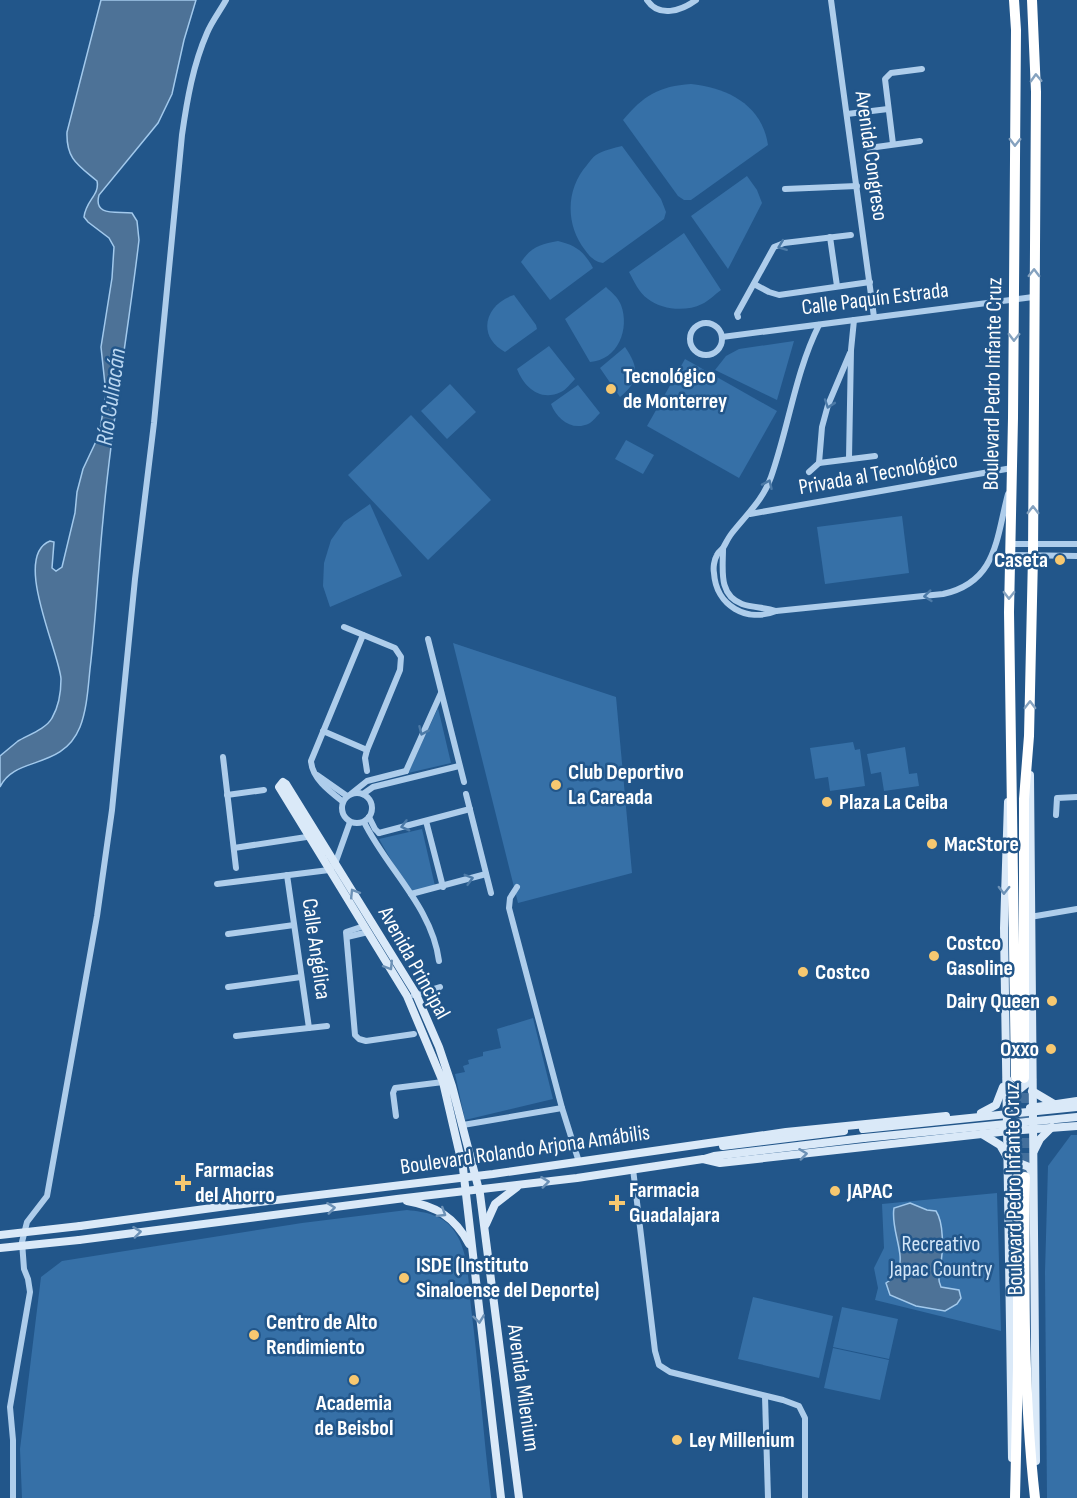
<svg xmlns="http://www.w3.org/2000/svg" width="1077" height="1498" font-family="'Sofia Sans Condensed',sans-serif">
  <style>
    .green { fill: #3670a7 }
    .water { fill: #4d7297; stroke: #a2c9ec; stroke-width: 1.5 }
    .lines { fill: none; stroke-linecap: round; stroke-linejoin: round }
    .highway-tunnel { stroke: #436f9c; stroke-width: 10; stroke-dasharray: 10 5; stroke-linecap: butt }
    .street { stroke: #aecdeb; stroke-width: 6 }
    .secondary { stroke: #dae9f8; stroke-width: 8 }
    .highway { stroke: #fff; stroke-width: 10 }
    .secondary-bridge { stroke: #dae9f8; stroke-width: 8 }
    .oneway { stroke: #85a2bf }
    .oneway2 { stroke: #4c7aa7 }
    .oneway3 { stroke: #6c91b6 }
    .poi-dot { fill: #f7c870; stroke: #22568a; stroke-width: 2 }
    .labels { text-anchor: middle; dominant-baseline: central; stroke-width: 5; stroke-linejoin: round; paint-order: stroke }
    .street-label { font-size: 22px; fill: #fff; stroke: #22568a }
    .poi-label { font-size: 22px; font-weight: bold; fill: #fff; stroke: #22568a; text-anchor: start }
    .park-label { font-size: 22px; fill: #d3e6f8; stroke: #22568a }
    .water-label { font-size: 24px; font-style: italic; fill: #bad7f2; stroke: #22568a }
  </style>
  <rect width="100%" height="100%" fill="#22568a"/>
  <!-- green -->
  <g class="green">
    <path d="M691 84C728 88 762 105 768 145L691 200H684L678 196 623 120C643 96 659 86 691 84Z"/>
    <path d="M622 146 661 199 666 212 664 219 603 263C595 262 589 256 585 250 565 224 566 189 587 165 590 161 593 157 596 155 604 150 614 148 622 146Z"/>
    <path d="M747 176 757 190 762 203 728 269 691 216Z"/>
    <path d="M684 233 721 290C715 294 709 301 702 304 686 312 662 310 648 299 639 293 634 281 629 272Z"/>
    <path d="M558 241C575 245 584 251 593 268L550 300 521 262C531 247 541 244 558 241Z"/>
    <path d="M606 287C611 292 618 297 621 305 630 329 618 360 590 362L565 319Z"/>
    <path d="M514 295 536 325 537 329 505 352C476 336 485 304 514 295Z"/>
    <path d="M794 341 777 400 715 370 726 356 739 349Z"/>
    <path d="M549 346 575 379C571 383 566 390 561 392 540 402 524 387 517 369Z"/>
    <path d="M625 347C639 367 640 381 620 397L600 368Z"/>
    <path d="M685 359 777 411 739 478 647 426Z"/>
    <path d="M450 384 476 412 447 439 421 411Z"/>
    <path d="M578 385 600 413C597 416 593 421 590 423 573 432 557 420 551 404Z"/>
    <path d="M411 415 491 500 428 560 348 475Z"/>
    <path d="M626 440 654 455 643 474 615 459Z"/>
    <path d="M370 504 402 576 330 607 323 586 324 563 331 540 344 522Z"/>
    <path d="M902 516 909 573 825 584 817 527Z"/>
    <path d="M453 643 616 697 632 873 518 903Z"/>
    <path d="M438 708 451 763 408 773Z"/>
    <path d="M853 742 855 750 860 749 865 786 830 791 828 777 815 779 810 748Z"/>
    <path d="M905 747 909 774 917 773 919 786 884 791 881 772 871 774 867 754Z"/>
    <path d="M422 829 435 886 410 893 379 839Z"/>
    <path d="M533 1018 553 1099 465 1120 455 1074 465 1072 463 1066 469 1064 468 1060 483 1056V1052L501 1048 497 1029Z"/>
    <path d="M1071 1135H1077V1498H1047L1045 1272 1048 1166Z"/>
    <path d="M997 1193 1001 1331 875 1300 878 1288 874 1268 884 1248 882 1204Z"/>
    <path d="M407 1210C426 1212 444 1215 455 1232 469 1253 468 1282 471 1307 479 1370 483 1434 491 1498H22L20 1449 41 1277 62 1261 302 1223Z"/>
    <path d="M753 1297 833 1316 819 1378 738 1359Z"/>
    <path d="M842 1307 898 1319 889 1359 833 1347Z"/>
    <path d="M833 1348 889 1360 880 1400 824 1388Z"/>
  </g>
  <!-- water -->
  <g class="water">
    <path d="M101 0H196L184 40 172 94 158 123 99 195C93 217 117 211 132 213L137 221 139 240C128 334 111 426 103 520 98 569 96 619 90 669 88 688 87 709 80 727 62 771 15 755 0 787V756C6 751 12 746 18 741 28 735 46 729 52 718 59 706 61 693 61 679 59 651 12 556 50 541L54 542 52 568 56 571 62 567 75 513 77 492 83 469 99 435 106 394 101 347 112 278 114 247 109 238 88 222 84 217C86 200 100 195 97 181 78 165 66 159 67 132Z"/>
    <path d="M910 1203 927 1210 936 1211C944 1223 943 1249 941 1264 939 1274 937 1277 941 1287L959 1290 961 1298 957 1304 945 1311 916 1306 890 1295 886 1283C889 1281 895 1277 897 1273 907 1256 890 1229 894 1208Z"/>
  </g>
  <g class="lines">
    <!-- highway-tunnel -->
    <g class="highway-tunnel">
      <path d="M1016 1077 1017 1178"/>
      <path d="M1024 1078 1025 1177"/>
    </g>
    <!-- street -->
    <g class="street">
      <path d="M647 0C659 18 681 11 696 0"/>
      <path d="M831 0 874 317"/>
      <path d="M847 114 888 109"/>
      <path d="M893 144 885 79 891 73 922 69"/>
      <path d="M869 148 920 141"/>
      <path d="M785 189 857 186"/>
      <path d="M830 237 837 286"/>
      <path d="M754 284 769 292 779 295 870 282"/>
      <path d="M738 317 737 314 774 247 784 243 851 235"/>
      <circle cx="706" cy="339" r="16"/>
      <path d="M819 325C795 373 789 426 771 477 763 500 747 514 732 533 728 538 726 543 723 548 721 551 718 552 717 555 714 560 713 568 714 573 716 606 747 623 776 611L943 594C997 582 996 539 1008 494"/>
      <path d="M722 337 1033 297"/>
      <path d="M849 458 851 350 854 320"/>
      <path d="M819 463 822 427 828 405 850 353"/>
      <path d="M819 463 875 456"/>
      <path d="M809 472 819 463"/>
      <path d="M750 514 1012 468"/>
      <path d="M1010 544H1077"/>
      <path d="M723 549C723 569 718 595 742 604 753 608 765 607 776 611"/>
      <path d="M1010 555 1077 556"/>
      <path d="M344 627 395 648 401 657 400 670 367 750 365 758 367 771"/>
      <path d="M428 639 464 782"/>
      <path d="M323 731 367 750"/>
      <path d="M223 757 236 868"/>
      <path d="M406 771 441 693"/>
      <path d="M317 775 347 796"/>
      <circle cx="357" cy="808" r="15"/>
      <path d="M352 793 367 781 406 771"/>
      <path d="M363 794 373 787 459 766"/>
      <path d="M466 794 491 893"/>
      <path d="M227 795 264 790"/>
      <path d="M342 801C329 791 312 778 311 761L363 635"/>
      <path d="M1056 815 1057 798 1077 797"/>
      <path d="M369 817 375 829 379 833"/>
      <path d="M426 821 443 887"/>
      <path d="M364 822C387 869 432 907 439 961"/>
      <path d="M379 833 470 809"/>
      <path d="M234 848 313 836"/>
      <path d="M287 875 309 1028"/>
      <path d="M217 884 329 870 335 864 350 822"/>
      <path d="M517 887 510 898 509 908 562 1108 579 1162"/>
      <path d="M411 894 486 874"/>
      <path d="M1030 917 1077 909"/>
      <path d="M364 926 346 932 355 1035 359 1039 366 1041 414 1034"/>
      <path d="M228 934 294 925"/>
      <path d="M347 937 368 932"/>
      <path d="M228 987 301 977"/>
      <path d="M414 995 440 987"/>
      <path d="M236 1036 327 1026"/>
      <path d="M396 1116 393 1093 395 1088 443 1082"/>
      <path d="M463 1125 562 1108"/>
      <path d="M633 1169 655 1351 659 1365 670 1372 783 1400 799 1406 805 1418V1498"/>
      <path d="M765 1396 768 1498"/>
      <path d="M13 1498V1440L10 1407 30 1292 28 1279 24 1269 22 1242 27 1222 47 1196 97 916 112 810 135 579 154 423 182 135C187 100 193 65 207 33 212 21 220 11 226 0"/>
    </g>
    <!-- secondary -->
    <g class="secondary">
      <path d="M1030 775 1036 1461"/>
      <path d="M1008 802 1004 928 1012 1458"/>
      <path d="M1007 1079 1012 1087 1020 1089 1032 1079"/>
      <path d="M1032 1091 1054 1104"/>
      <path d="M1030 1108 1077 1101"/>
      <path d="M981 1113 996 1105 1003 1087"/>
      <path d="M982 1134 1000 1145 1007 1157"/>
      <path d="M723 1146 844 1131"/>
      <path d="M1034 1151 1040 1139 1052 1127"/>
      <path d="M704 1159 714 1156 864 1138"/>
      <path d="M1009 1172 1014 1165 1019 1163 1029 1167 1032 1173"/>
      <path d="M407 1201C436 1206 455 1217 469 1244"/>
      <path d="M486 1224 495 1204 517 1187"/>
      <path d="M80 1226 227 1206 493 1174 786 1132 946 1116"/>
      <path d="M79 1240 397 1199 577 1178 703 1159 720 1163 1009 1131 1077 1126"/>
      <path d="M501 1498 463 1168 443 1082 407 996 279 787 283 782 286 784 416 994 439 1047 452 1086 480 1194 519 1498"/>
    </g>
    <!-- highway -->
    <g class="highway">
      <path d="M1014 0 1016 30 1013 418 1009 612 1016 1077"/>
      <path d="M1024 1078V799L1029 736 1033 556 1036 92 1032 0"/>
      <path d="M1025 1177C1024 1284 1023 1392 1035 1498"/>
      <path d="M1017 1178V1217"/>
      <path d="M1015 1498 1018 1367V1283"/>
    </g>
    <!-- secondary-bridge -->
    <g class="secondary-bridge">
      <path d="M863 1129 1077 1107"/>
      <path d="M864 1138 1077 1117"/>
      <path d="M0 1235 80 1226"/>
      <path d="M0 1248 79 1240"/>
    </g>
  </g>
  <!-- one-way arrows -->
  <defs><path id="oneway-chevron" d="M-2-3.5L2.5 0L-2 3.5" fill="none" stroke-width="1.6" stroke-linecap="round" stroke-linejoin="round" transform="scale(1.5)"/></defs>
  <g class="oneway">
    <use href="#oneway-chevron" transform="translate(1036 78) rotate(-92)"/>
    <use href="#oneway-chevron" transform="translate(1015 142) rotate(91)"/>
    <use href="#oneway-chevron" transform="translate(1034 273) rotate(-89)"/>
    <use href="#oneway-chevron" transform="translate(1014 337) rotate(91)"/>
    <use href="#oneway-chevron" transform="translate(1033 510) rotate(-90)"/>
    <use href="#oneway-chevron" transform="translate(1009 595) rotate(91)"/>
    <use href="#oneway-chevron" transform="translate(1030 705) rotate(-89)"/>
  </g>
  <g class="oneway2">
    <use href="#oneway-chevron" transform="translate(782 246) rotate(159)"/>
    <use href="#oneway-chevron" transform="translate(829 404) rotate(109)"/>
    <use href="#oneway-chevron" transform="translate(768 484) rotate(-66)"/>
    <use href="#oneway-chevron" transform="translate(928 596) rotate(174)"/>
    <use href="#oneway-chevron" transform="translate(423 731) rotate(114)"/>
    <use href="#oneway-chevron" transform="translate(405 826) rotate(165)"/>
    <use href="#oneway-chevron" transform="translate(469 879) rotate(-16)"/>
  </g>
  <g class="oneway3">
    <use href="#oneway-chevron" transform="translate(1004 890) rotate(91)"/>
    <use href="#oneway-chevron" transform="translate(354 893) rotate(-122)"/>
    <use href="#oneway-chevron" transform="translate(389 966) rotate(58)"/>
    <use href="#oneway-chevron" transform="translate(803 1154) rotate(-7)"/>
    <use href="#oneway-chevron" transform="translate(545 1182) rotate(-7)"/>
    <use href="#oneway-chevron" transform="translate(331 1208) rotate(-7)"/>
    <use href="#oneway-chevron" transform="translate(442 1213) rotate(32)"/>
    <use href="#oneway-chevron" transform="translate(137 1232) rotate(-7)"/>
    <use href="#oneway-chevron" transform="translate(479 1319) rotate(83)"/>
  </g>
  <!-- markers -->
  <g class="poi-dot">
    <circle cx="611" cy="389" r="6"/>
    <circle cx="1060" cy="560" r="6"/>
    <circle cx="556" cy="785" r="6"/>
    <circle cx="827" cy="802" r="6"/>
    <circle cx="932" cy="844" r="6"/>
    <circle cx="934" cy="956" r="6"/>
    <circle cx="803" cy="972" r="6"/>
    <circle cx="1052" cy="1001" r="6"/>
    <circle cx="1051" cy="1049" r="6"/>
    <path d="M180 1174h6v6h6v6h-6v6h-6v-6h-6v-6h6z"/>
    <circle cx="835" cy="1191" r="6"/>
    <path d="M614 1194h6v6h6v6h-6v6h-6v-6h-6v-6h6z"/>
    <circle cx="404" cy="1278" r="6"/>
    <circle cx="254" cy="1335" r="6"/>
    <circle cx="354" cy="1380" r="6"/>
    <circle cx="677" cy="1440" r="6"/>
  </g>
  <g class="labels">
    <!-- street labels -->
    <g class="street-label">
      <text transform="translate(871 156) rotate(82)">Avenida Congreso</text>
      <text transform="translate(875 299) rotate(-7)">Calle Paquín Estrada</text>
      <text transform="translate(993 384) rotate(-89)">Boulevard Pedro Infante Cruz</text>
      <text transform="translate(878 474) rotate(-10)">Privada al Tecnológico</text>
      <text transform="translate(316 949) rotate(82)">Calle Angélica</text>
      <text transform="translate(414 963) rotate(61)">Avenida Principal</text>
      <text transform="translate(525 1150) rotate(-8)">Boulevard Rolando Arjona Amábilis</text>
      <text transform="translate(1014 1189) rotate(-91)">Boulevard Pedro Infante Cruz</text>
      <text transform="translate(523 1388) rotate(82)">Avenida Milenium</text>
    </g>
    <!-- poi labels -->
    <g class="poi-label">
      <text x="623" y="376">Tecnológico<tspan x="623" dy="25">de Monterrey</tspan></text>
      <text x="1048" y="560" text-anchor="end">Caseta</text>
      <text x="568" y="772">Club Deportivo<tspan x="568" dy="25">La Careada</tspan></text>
      <text x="839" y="802">Plaza La Ceiba</text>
      <text x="944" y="844">MacStore</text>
      <text x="946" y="943">Costco<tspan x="946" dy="25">Gasoline</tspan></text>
      <text x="815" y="972">Costco</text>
      <text x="1040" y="1001" text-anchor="end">Dairy Queen</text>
      <text x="1039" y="1049" text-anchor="end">Oxxo</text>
      <text x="195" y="1170">Farmacias<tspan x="195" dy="25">del Ahorro</tspan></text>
      <text x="629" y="1190">Farmacia<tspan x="629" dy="25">Guadalajara</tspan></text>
      <text x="847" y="1191">JAPAC</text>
      <text x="416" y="1265">ISDE (Instituto<tspan x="416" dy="25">Sinaloense del Deporte)</tspan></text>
      <text x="266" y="1322">Centro de Alto<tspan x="266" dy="25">Rendimiento</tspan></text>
      <text x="354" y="1403" text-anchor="middle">Academia<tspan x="354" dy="25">de Beisbol</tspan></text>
      <text x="689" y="1440">Ley Millenium</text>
    </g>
    <!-- park labels -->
    <g class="park-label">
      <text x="941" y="1244">Recreativo<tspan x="941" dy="25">Japac Country</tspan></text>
    </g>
    <!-- water labels -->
    <g class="water-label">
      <text transform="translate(111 397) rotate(-82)">Río Culiacán</text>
    </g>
  </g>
</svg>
